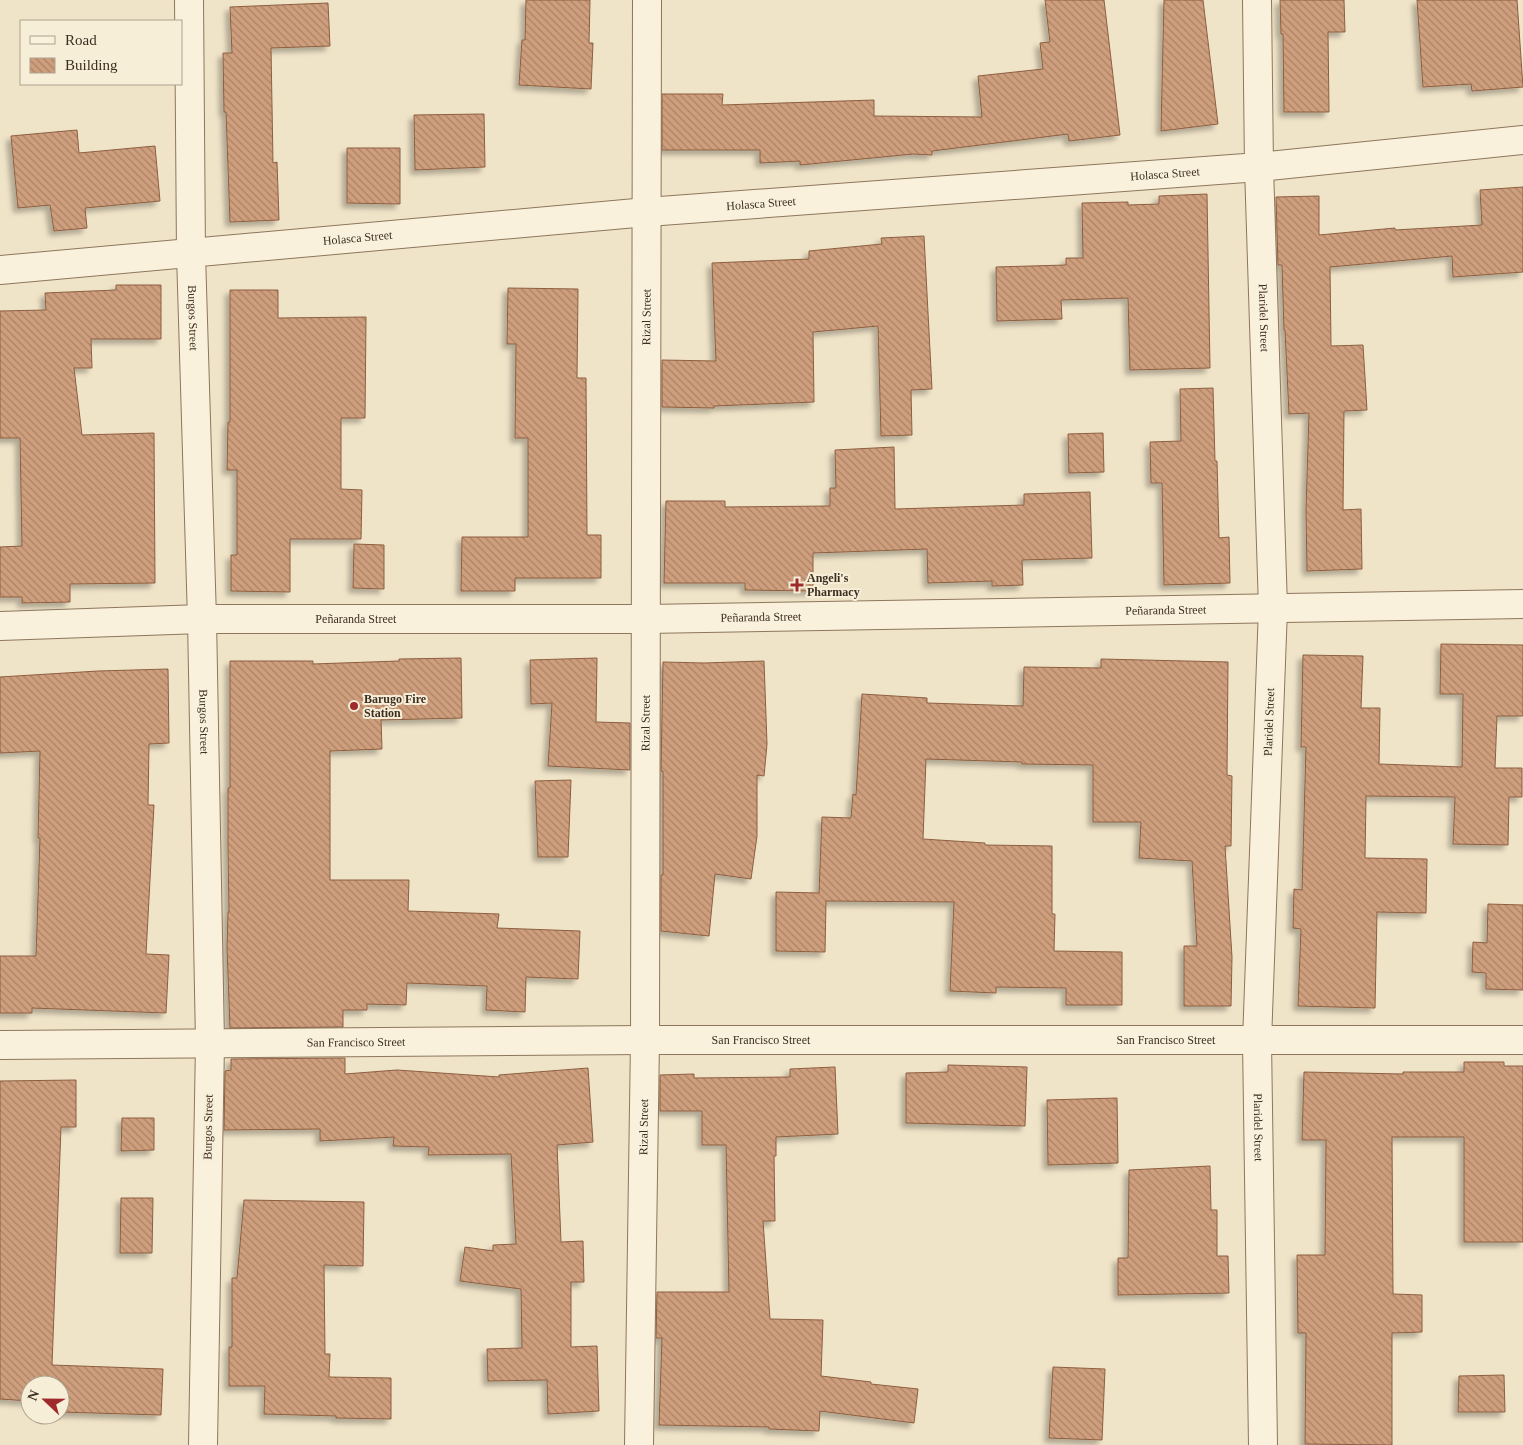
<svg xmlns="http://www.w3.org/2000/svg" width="1523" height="1445" font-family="Georgia,serif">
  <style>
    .building { fill: url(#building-back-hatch); stroke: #8d5f41; filter: url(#shadow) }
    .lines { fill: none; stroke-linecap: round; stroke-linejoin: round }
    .minor-casing { stroke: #8d765c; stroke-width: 30 }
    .minor { stroke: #faf1dc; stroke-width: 28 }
    .poi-dot { fill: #9e2a2b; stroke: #f7eed8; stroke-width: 2 }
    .labels { text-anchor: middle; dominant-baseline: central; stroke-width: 4; stroke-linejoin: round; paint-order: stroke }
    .street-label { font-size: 12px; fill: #3d2e20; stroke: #f7eed8 }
    .poi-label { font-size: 12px; font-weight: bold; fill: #3d2e20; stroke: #f7eed8; text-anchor: start }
  </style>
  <defs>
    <pattern id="building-back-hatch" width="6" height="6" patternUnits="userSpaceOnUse" patternTransform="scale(1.25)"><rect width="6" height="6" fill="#cf9f7d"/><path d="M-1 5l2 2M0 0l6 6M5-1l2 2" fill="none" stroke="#a98266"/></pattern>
    <filter id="shadow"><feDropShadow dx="-4.5" dy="4.5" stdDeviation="2.5" flood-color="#0004"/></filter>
  </defs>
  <rect width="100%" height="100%" fill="#f0e4c8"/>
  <!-- building -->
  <g class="building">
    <path d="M526 0H590L589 43H593L591 89 519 85 522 40H525Z"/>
    <path d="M1045 0H1104L1120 135 1069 141 1068 134 932 151V155L913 154 800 165V161L760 163V150H662V94H723L722 105 874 100V116L982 117 978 76 1043 69 1040 43 1050 42Z"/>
    <path d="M1164 0H1203L1218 124 1161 131Z"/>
    <path d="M1280 0H1344L1345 32H1328L1329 112H1284L1283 34H1281Z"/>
    <path d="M1417 0H1517L1523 87 1472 91 1471 84 1423 87Z"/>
    <path d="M328 3 330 46 271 48 273 163 277 162 279 220 230 222 226 112H224L223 53H232L230 7Z"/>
    <path d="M484 114 485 167 415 170 414 115Z"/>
    <path d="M77 130 79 153 155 146 160 201 85 208 87 228 54 231 50 205 18 208 11 136Z"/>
    <path d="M347 148H400V204L347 203Z"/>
    <path d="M1523 187V272L1453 277 1452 256 1330 267 1331 346 1363 345 1367 410 1344 411 1343 510 1361 509 1362 569 1307 571 1306 510 1309 413 1289 414 1285 330H1284L1282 265H1278L1276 197 1319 196V235L1395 228V230L1482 225 1480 190Z"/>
    <path d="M1207 194 1210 368 1130 370 1128 298 1061 300 1062 319 997 321 996 267 1066 265V258H1083L1082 203 1128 202V205L1159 204V196Z"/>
    <path d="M924 236 932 389 911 390 912 435 881 436 878 326 813 332 814 402 714 406V408L662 407V360L716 361 712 263 809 259V251L882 244 881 238Z"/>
    <path d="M116 285H161V339H91L92 368H74L82 435 154 433 155 583 70 584V602L22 603V597H0V547L22 546 20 438H0V311L46 310 45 293 116 290Z"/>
    <path d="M508 288 578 289 577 378H586L587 535H601V578H515V591H461L462 537H528V438H515L516 344H507Z"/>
    <path d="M230 290H278V318L366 317 365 418H341V489L362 490 361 539H290V592L231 591V555H237V470H227L228 422H230Z"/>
    <path d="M1213 388 1215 461H1217L1219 538 1229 537 1230 583 1164 585 1162 483H1151L1150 442 1181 441 1180 389Z"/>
    <path d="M1103 433 1104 472 1069 473 1068 434Z"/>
    <path d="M894 447 895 509 1024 505V494L1090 492 1092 558 1022 560 1023 585 992 586V581L928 583 927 549 813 553V591L745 590V583H664L666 501H725V507L830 506V488H836L835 450Z"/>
    <path d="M354 544 384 545V589L353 588Z"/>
    <path d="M1441 644 1523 645V716H1497L1495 768H1522V797H1509L1508 845 1453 844 1455 797 1366 796 1365 858 1427 859 1426 913 1377 912 1375 1008 1298 1006 1301 929 1293 928 1294 889 1302 890 1306 747H1301L1303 655 1363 656 1361 708H1380L1379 764 1462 767 1463 694H1440Z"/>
    <path d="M461 658 462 718 381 720 382 749 330 751V880H409L408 911 499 914 497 928 580 931 578 979 526 977 525 1012 486 1010 487 986 407 983 406 1005 367 1004V1010H343V1027L230 1028 227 947 228 912H229L228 847V788H230V661H313V664L399 661V659Z"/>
    <path d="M597 658 596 722 630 723V770L548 766 552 703 531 704 530 660Z"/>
    <path d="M1101 659 1228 662 1227 775 1232 776 1231 846H1225L1232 957 1231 1006H1184V946H1197L1192 861 1139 858 1141 822H1093V765L1022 764V762L926 759 923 839 985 843V845L1052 846V914H1055L1054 951 1122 952V1005H1066V988L996 987V993L950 991 954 902 826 901 825 952 776 951V892L819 893 822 817 851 818 853 794 856 795 862 694 927 698V703L1023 706 1024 667 1101 668Z"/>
    <path d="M764 661 767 744 764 776 757 775V836L751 879 715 874 709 936 661 931V875H663V771H661L663 662 704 663Z"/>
    <path d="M168 669 169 743 149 744 148 805H154L146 954 169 955 166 1013 32 1008V1013H0V956H36L40 838H38L40 751 0 753V677L98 671Z"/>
    <path d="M571 780 568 857H538L535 781Z"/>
    <path d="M1488 904 1523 905V990L1486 989V973L1472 972 1473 942 1487 943Z"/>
    <path d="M345 1058V1074L397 1070 499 1077V1075L588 1068 593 1142 557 1145 561 1242 583 1241 584 1282H571V1347L597 1346 599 1411 548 1414 547 1380 488 1381 487 1349 522 1348 521 1289 460 1281 465 1247 493 1251V1245L516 1244 511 1154 428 1155 429 1147 393 1146 394 1137 320 1141V1129L224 1130 225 1071 231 1070V1059Z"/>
    <path d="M1464 1062H1504V1066H1523V1242H1464V1137H1392L1393 1294 1422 1295V1332L1392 1333V1445L1305 1444 1306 1333H1298L1297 1255H1325L1326 1140H1302L1304 1072 1403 1074V1072H1464Z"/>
    <path d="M948 1065 1027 1067 1025 1126 906 1123V1073L948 1072Z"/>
    <path d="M835 1067 838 1134 776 1137V1156H774L775 1221H763L770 1319 823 1320 821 1376 871 1382V1384L918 1389 914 1423 820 1411 819 1431 769 1429V1427L659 1425 662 1338H656L657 1292H729L726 1145H702V1111H660V1075L694 1074V1078L790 1077V1069Z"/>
    <path d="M76 1080V1127H61L52 1365 163 1369 161 1415 60 1412V1385H30V1401L0 1399V1081Z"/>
    <path d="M1117 1098 1118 1163 1048 1165 1047 1100Z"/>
    <path d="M122 1118H154V1150L121 1151Z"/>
    <path d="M1210 1166 1211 1210H1217V1256H1228L1229 1293 1118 1295V1258H1128L1129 1170Z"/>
    <path d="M121 1198H153L152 1253H120Z"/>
    <path d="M244 1200 364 1202 363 1266 324 1265 325 1354H330L329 1377 391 1378V1419L336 1418V1416L264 1414 265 1386H229V1347H232V1278H237Z"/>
    <path d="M1053 1367 1105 1369 1102 1440 1049 1438Z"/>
    <path d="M1504 1375 1505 1412H1458L1459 1376Z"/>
  </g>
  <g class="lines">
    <defs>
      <g id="minor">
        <path id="s1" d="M189 0 191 254 202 619 210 1043 203 1445"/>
        <path id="s2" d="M1257 0 1259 167 1273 608 1257 1041 1263 1445"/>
        <path id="s3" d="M0 270 647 212 1259 167 1523 140"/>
        <path id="s4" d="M0 626 202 619H646L1523 604"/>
        <path id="s5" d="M0 1045 645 1040H1523"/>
        <path id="s6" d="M639 1445 645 1040 647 0"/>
      </g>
    </defs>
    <!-- minor casing -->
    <use href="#minor" class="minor-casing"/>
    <!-- minor -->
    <use href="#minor" class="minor"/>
  </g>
  <!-- markers -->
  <g class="poi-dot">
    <path d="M794.5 577.5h5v5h5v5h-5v5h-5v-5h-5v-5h5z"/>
    <circle cx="354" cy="706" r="5"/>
  </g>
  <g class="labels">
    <!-- street labels -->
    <g class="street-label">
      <text stroke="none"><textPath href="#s3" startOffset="1169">Holasca Street</textPath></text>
      <text stroke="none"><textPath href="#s3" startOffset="764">Holasca Street</textPath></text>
      <text stroke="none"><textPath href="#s3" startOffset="359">Holasca Street</textPath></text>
      <text stroke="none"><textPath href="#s1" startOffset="318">Burgos Street</textPath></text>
      <text stroke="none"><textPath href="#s6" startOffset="1128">Rizal Street</textPath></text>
      <text stroke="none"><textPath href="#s2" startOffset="318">Plaridel Street</textPath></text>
      <text stroke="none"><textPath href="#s4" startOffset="1166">Peñaranda Street</textPath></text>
      <text stroke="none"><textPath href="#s4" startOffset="761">Peñaranda Street</textPath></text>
      <text stroke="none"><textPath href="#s4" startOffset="356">Peñaranda Street</textPath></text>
      <text stroke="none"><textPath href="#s1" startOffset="722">Burgos Street</textPath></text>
      <text transform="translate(1269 722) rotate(-88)">Plaridel Street</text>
      <text stroke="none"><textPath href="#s6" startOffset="722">Rizal Street</textPath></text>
      <text stroke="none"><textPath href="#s5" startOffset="761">San Francisco Street</textPath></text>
      <text stroke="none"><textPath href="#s5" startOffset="1166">San Francisco Street</textPath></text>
      <text stroke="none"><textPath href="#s5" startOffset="356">San Francisco Street</textPath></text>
      <text transform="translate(208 1127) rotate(-89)">Burgos Street</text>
      <text stroke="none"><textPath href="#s2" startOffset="1128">Plaridel Street</textPath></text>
      <text stroke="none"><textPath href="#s6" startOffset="318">Rizal Street</textPath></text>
    </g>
    <!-- poi labels -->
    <g class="poi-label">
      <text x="807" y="578">Angeli's<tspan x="807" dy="14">Pharmacy</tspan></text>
      <text x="364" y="699">Barugo Fire<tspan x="364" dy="14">Station</tspan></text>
    </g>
  </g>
  <!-- legend -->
  <rect x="20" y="20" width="162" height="65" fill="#f7eed8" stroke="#ada18e"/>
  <rect x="30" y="36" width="25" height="8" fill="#faf1dc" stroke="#ada18e"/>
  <text x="65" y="45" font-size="15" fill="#3d2e20">Road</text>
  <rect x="30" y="58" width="25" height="15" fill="url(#building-back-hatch)" stroke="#ada18e"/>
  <text x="65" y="70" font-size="15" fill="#3d2e20">Building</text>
  <!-- north arrow -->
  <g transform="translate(45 1400) rotate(292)"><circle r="24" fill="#f7eed8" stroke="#ada18e"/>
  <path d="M0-4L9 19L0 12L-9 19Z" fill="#9e2a2b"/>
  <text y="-8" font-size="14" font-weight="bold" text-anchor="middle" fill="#3d2e20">N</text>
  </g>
</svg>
